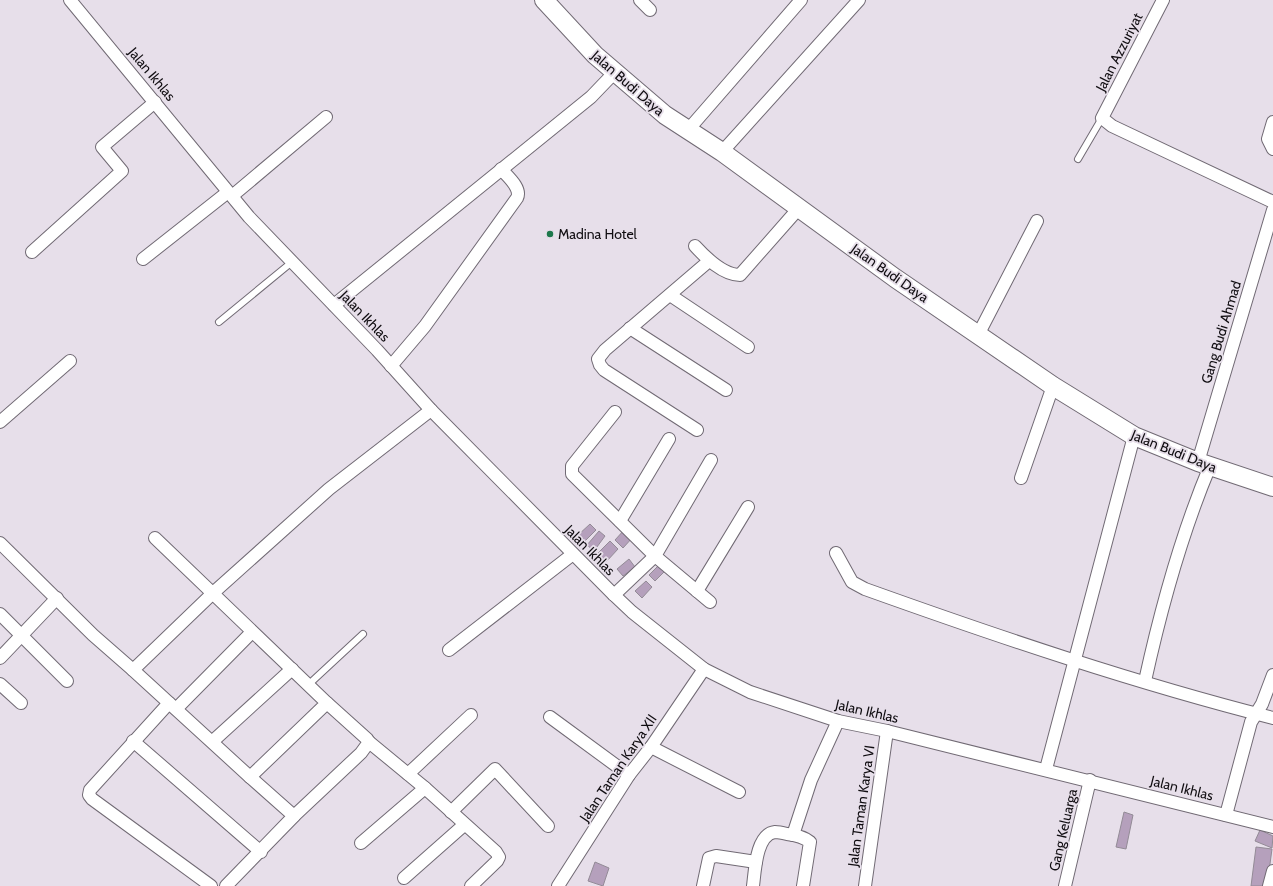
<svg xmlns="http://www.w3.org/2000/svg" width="1273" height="886" font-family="Cabin,sans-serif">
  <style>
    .building { fill: #b5a0bc; stroke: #938b96 }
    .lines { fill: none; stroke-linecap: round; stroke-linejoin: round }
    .lane-casing { stroke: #716a74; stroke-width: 8 }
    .street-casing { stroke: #716a74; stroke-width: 14 }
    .secondary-casing { stroke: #716a74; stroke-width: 20 }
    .lane { stroke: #fff; stroke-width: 6 }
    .street { stroke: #fff; stroke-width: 12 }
    .secondary { stroke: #fff; stroke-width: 18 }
    .poi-dot { fill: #1e784c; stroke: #e7dfea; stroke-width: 1.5 }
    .labels { text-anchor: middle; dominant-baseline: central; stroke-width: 3.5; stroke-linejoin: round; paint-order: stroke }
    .street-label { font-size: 14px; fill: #100d11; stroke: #e7dfea }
    .poi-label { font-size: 14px; fill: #100d11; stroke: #e7dfea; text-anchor: start }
  </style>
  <rect width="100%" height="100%" fill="#e7dfea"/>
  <!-- building -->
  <g class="building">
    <path d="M590 524 596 530 583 543 577 536Z"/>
    <path d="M625 529 633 537 623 548 615 540Z"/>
    <path d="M599 531 605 536 594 551 587 545Z"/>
    <path d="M610 541 618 549 606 562 597 554Z"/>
    <path d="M629 559 635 567 623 576 617 569Z"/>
    <path d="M659 565 665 571 655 581 649 575Z"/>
    <path d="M646 581 652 587 642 598 635 591Z"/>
    <path d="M1124 812 1133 815 1126 849 1116 847Z"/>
    <path d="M1260 830 1273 836 1272 848 1255 841Z"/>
    <path d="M1256 847 1272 849 1267 886H1251Z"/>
    <path d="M595 862 609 868 603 886 588 881Z"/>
  </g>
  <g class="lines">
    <defs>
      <g id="lane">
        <path d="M1078 159 1102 118"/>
        <path d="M219 322 292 262"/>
        <path d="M308 685 363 634"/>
      </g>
      <g id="street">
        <path d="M70 0 249 217 377 350 431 410 614 595 632 612 704 669 750 692 838 721 887 731 1273 827"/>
        <path d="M640 0 650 10"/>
        <path d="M1163 0 1102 118 1112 126 1273 202"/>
        <path d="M1273 122 1268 139 1273 149"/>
        <path d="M688 130 801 0"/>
        <path d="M722 152 859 0"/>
        <path d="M232 196 326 117"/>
        <path d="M695 246C706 258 723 275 740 275L799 208"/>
        <path d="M32 252 122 171 102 147 155 102"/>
        <path d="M143 259 228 192"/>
        <path d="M670 295 748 347"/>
        <path d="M334 305 591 97 615 72"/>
        <path d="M630 328 726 390"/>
        <path d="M978 335 1037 221"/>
        <path d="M391 366 425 326 517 198C522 188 507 176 501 169"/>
        <path d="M615 412 572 466V474L655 556 710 602"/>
        <path d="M0 422 70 361"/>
        <path d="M697 430 604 370 600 365 598 359 605 350 709 261"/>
        <path d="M1198 462 1273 210"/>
        <path d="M1021 478 1053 386"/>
        <path d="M620 521 669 439"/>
        <path d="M155 538C212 593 269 648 327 703L250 777 133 670 213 593 329 489 431 410"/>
        <path d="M0 543 93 635 133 670"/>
        <path d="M836 553 852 582 865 589C999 637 1135 683 1273 718"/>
        <path d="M697 591 748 507"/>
        <path d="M614 595 655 556 711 460"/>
        <path d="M0 614 67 681"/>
        <path d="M449 650 573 554"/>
        <path d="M0 658 57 598"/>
        <path d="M1145 681C1161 608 1181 535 1210 466"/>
        <path d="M0 684 21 703"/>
        <path d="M169 703 90 790 89 795 92 799 211 886"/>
        <path d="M176 709 252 632"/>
        <path d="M550 717 629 775"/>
        <path d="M133 741 261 852"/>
        <path d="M213 741 292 669"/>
        <path d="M369 742 425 788 496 852 499 857 497 861 471 886"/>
        <path d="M651 747 739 792"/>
        <path d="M1046 769 1134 436"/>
        <path d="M408 774 471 715"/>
        <path d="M451 812 495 769 548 826"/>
        <path d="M1226 815 1251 722 1262 704 1273 675"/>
        <path d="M294 816 361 753 369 742 367 739 327 703"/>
        <path d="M793 835 811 780 838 721"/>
        <path d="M361 843 425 788"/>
        <path d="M404 878 464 825"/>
        <path d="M226 886 294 816 250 777"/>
        <path d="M558 886 629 775 651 747 704 669"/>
        <path d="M703 886 709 858 716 856 756 862"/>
        <path d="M753 886C755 871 756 834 775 832 778 832 783 833 787 834 795 835 804 837 810 842L803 886"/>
        <path d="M865 886 887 731"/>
        <path d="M1065 886 1090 780"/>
        <path d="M1269 886 1273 871"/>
      </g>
      <path id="secondary" d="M544 0 595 55 665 115 722 152 895 278 1053 386 1134 436 1198 462 1273 487"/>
    </defs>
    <!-- lane casing -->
    <use href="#lane" class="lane-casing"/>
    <!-- street casing -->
    <use href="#street" class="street-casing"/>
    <!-- secondary casing -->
    <use href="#secondary" class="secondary-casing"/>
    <!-- lane -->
    <use href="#lane" class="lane"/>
    <!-- street -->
    <use href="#street" class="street"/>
    <!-- secondary -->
    <use href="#secondary" class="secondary"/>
  </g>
  <!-- markers -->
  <circle class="poi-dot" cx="550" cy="234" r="4"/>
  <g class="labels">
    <!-- street labels -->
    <g class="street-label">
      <text transform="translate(1119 52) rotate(-63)">Jalan Azzuriyat</text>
      <text transform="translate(152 74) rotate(50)">Jalan Ikhlas</text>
      <text transform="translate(628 83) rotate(41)">Jalan Budi Daya</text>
      <text transform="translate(890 273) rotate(35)">Jalan Budi Daya</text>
      <text transform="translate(365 316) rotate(46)">Jalan Ikhlas</text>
      <text transform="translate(1221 332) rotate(-73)">Gang Budi Ahmad</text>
      <text transform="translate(1174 451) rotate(22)">Jalan Budi Daya</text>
      <text transform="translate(590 550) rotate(45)">Jalan Ikhlas</text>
      <text transform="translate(867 711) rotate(13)">Jalan Ikhlas</text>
      <text transform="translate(618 768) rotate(-56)">Jalan Taman Karya XII</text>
      <text transform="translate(1182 788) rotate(14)">Jalan Ikhlas</text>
      <text transform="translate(861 806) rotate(-82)">Jalan Taman Karya VI</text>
      <text transform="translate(1063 830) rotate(-77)">Gang Keluarga</text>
    </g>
    <!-- poi labels -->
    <g class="poi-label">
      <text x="558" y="234">Madina Hotel</text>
    </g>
  </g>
</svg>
